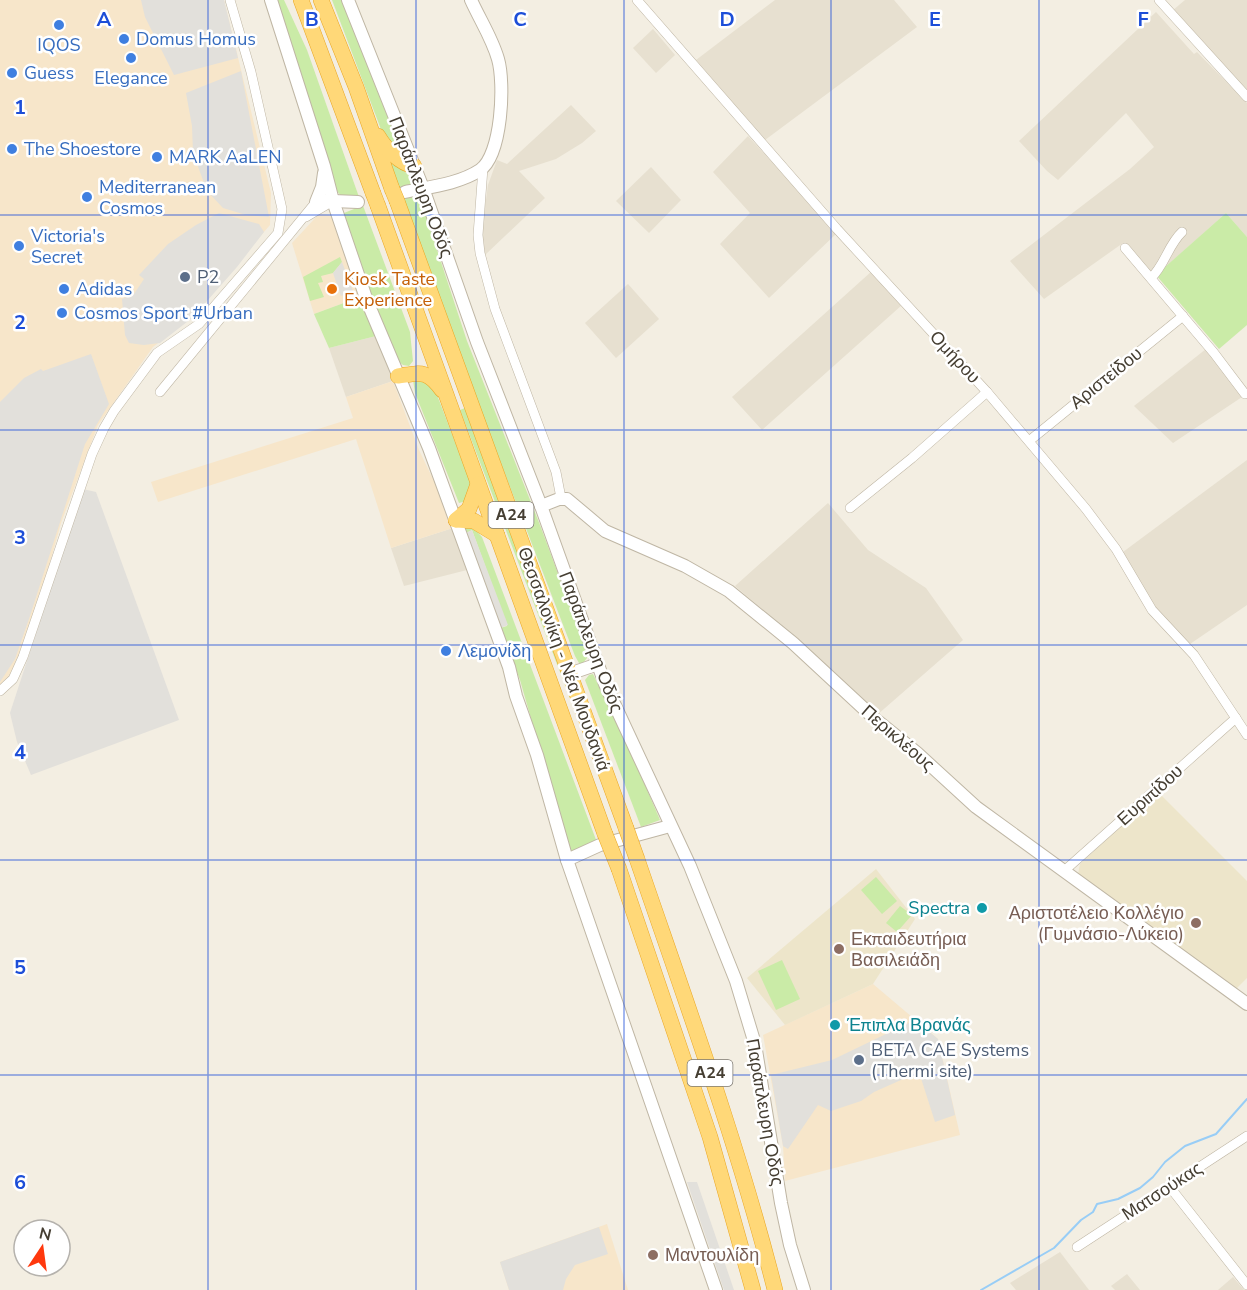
<svg xmlns="http://www.w3.org/2000/svg" width="1247" height="1290" font-family="'Nunito Sans',sans-serif">
  <style>
    .residential { fill: #e7e0d0 }
    .commercial { fill: #f7e6ca }
    .education { fill: #ede5ca }
    .green { fill: #caeba7 }
    .parking { fill: #e2e0db }
    .lines { fill: none; stroke-linecap: round; stroke-linejoin: round }
    .stream { stroke: #98cdf6; stroke-width: 2 }
    .minor-casing { stroke: #bfb6a4; stroke-width: 10 }
    .tertiary-casing { stroke: #bfb6a4; stroke-width: 14 }
    .trunk-casing { stroke: #eaa725; stroke-width: 16 }
    .minor { stroke: #fff; stroke-width: 9 }
    .tertiary { stroke: #fff; stroke-width: 12 }
    .trunk { stroke: #ffd878; stroke-width: 15 }
    .trunk-bridge-casing { stroke: #eaa725; stroke-width: 16; stroke-linecap: butt }
    .trunk-bridge { stroke: #ffd878; stroke-width: 15 }
    .grid { fill: none; stroke: #1d4ed8; stroke-width: 1.5; stroke-opacity: 0.55 }
    .shop-dot { fill: #3f7fe0; stroke: #fff; stroke-width: 2 }
    .service-dot { fill: #5c6f8a; stroke: #fff; stroke-width: 2 }
    .food-dot { fill: #e8710a; stroke: #fff; stroke-width: 2 }
    .culture-dot { fill: #0f9aa8; stroke: #fff; stroke-width: 2 }
    .education-dot { fill: #8d6e63; stroke: #fff; stroke-width: 2 }
    .labels { text-anchor: middle; dominant-baseline: central; stroke-width: 5; stroke-linejoin: round; paint-order: stroke }
    .shield { fill: #fff; stroke: #7d7870; stroke-width: 1.5 }
    .shield-label { font-size: 16px; font-weight: bold; fill: #453e32 }
    .shop-label { font-size: 18px; fill: #366cbe; stroke: #fff; text-anchor: start }
    .street-label { font-size: 18px; fill: #453e32; stroke: #fff }
    .service-label { font-size: 18px; fill: #4e5e75; stroke: #fff; text-anchor: start }
    .food-label { font-size: 18px; fill: #c56008; stroke: #fff; text-anchor: start }
    .culture-label { font-size: 18px; fill: #0d838f; stroke: #fff; text-anchor: end }
    .education-label { font-size: 18px; fill: #785e54; stroke: #fff; text-anchor: start }
    .grid-label { font-size: 20px; text-anchor: middle; font-weight: bold; fill: #1d4ed8; stroke: #fff; stroke-width: 5; stroke-linejoin: round; paint-order: stroke }
  </style>
  <rect width="100%" height="100%" fill="#f3eee2"/>
  <!-- residential -->
  <g class="residential">
    <path d="M775 0H894L917 27 765 140 696 60Z"/>
    <path d="M1185 0H1247V92L1172 11Z"/>
    <path d="M1156 12 1194 54 1197 52 1247 103V237L1226 213 1153 278 1123 243 1044 299 1010 261 1130 169 1154 147 1126 113 1058 180 1047 171 1019 141Z"/>
    <path d="M653 29 675 55 656 73 633 48Z"/>
    <path d="M571 105 596 131 582 143 556 159 519 171 545 198 485 255 483 241V221L488 185 497 160 507 164Z"/>
    <path d="M748 136 837 233 769 298 720 244 750 213 713 172Z"/>
    <path d="M651 167 681 200 649 233 616 201Z"/>
    <path d="M872 271 902 305 762 430 732 397Z"/>
    <path d="M628 284 659 319 616 358 585 323Z"/>
    <path d="M376 336 393 381 346 397 329 348Z"/>
    <path d="M1206 349 1242 397 1173 443 1134 406Z"/>
    <path d="M1247 460V605L1190 644 1153 605 1123 552Z"/>
    <path d="M828 503 868 550 926 588 963 640 877 715 782 626 735 586Z"/>
    <path d="M456 527 471 569 404 586 391 548Z"/>
    <path d="M1060 1252 1089 1290H1016L1010 1283Z"/>
    <path d="M1127 1274 1140 1290H1115L1111 1286Z"/>
    <path d="M1233 1277 1244 1290H1218Z"/>
  </g>
  <!-- commercial -->
  <g class="commercial">
    <path d="M0 0H224L271 193 270 225 190 318 153 347 98 425 61 523 20 671 14 682 0 696Z"/>
    <path d="M319 214 329 215 335 220 360 297 314 314 292 243Z"/>
    <path d="M393 381 419 450 456 527 391 548 356 439 158 502 151 482 353 418 346 397Z"/>
    <path d="M873 984 938 1039 960 1135 785 1181 783 1146 763 1035Z"/>
    <path d="M607 1224 628 1290H509L500 1262Z"/>
  </g>
  <!-- education -->
  <g class="education">
    <path d="M1158 792 1247 881V978L1236 989 1078 874 1080 864Z"/>
    <path d="M876 869 915 919 873 984 785 1025 747 978Z"/>
  </g>
  <!-- green -->
  <g class="green">
    <path d="M275 0H284L307 50 359 197H342L336 190Z"/>
    <path d="M332 0H344L407 159 385 140Z"/>
    <path d="M387 160C397 163 411 175 414 185L397 191Z"/>
    <path d="M419 195 467 341 540 525 583 641 587 658 583 663H579L575 656 480 409 402 198Z"/>
    <path d="M362 203 410 332 413 361 409 366 403 365 398 361 372 301 342 219 344 213 354 209Z"/>
    <path d="M1226 213 1247 237V325L1219 349 1156 275Z"/>
    <path d="M340 257 342 262 333 273 321 276 323 282 318 283 324 297 310 301 303 277Z"/>
    <path d="M360 297 376 336 329 348 314 314Z"/>
    <path d="M419 375 434 387 473 489 470 500 459 503 415 393 413 380Z"/>
    <path d="M465 408 580 712 576 714 460 410Z"/>
    <path d="M471 525 482 537 598 845 570 855 520 680 500 628 507 626 472 530 466 533 464 526Z"/>
    <path d="M593 674 628 745 660 820 641 827 585 680 589 675Z"/>
    <path d="M876 877 897 901 882 914 861 890Z"/>
    <path d="M900 906 912 915 897 932 886 923Z"/>
    <path d="M782 960 800 999 776 1010 758 971Z"/>
  </g>
  <!-- parking -->
  <g class="parking">
    <path d="M141 0H224L238 58 174 75 145 17Z"/>
    <path d="M241 71 269 217 246 215 223 208 207 191 193 153 192 126 186 93Z"/>
    <path d="M219 213 259 224 264 232 237 267 192 318 160 343 144 345 129 343 125 335 122 299 134 294 144 279 139 275 168 244 196 225Z"/>
    <path d="M342 262 353 291 341 296 333 273Z"/>
    <path d="M91 354 109 404 85 444 30 616 15 659 0 682V402L24 378 41 369 43 371Z"/>
    <path d="M83 489 96 492 179 720 31 775 17 742 10 713Z"/>
    <path d="M472 530 508 625 500 628 466 533Z"/>
    <path d="M915 1020 938 1039 955 1115 935 1122 919 1072 874 1092 861 1101 831 1111 818 1105 788 1149 783 1146 771 1075 832 1060Z"/>
    <path d="M687 1182H697L734 1290H724Z"/>
    <path d="M599 1227 608 1254 575 1265 566 1279 563 1290H509L500 1262Z"/>
  </g>
  <g class="lines">
    <!-- stream -->
    <path class="stream" d="M981 1290 1054 1248 1081 1220 1093 1212 1097 1204 1118 1199 1140 1188 1153 1177 1165 1162 1185 1146 1216 1134 1247 1099"/>
    <defs>
      <g id="minor">
        <path d="M637 0 837 229 987 392 1086 509 1116 549 1152 610 1194 655 1247 735"/>
        <path d="M1159 0 1247 97"/>
        <path d="M483 168 478 235 480 253 495 309 556 472 561 498"/>
        <path d="M306 217 333 201"/>
        <path d="M1125 248 1214 353 1245 394"/>
        <path d="M1151 278C1165 265 1168 245 1182 232"/>
        <path d="M160 392 316 202 324 199 333 201"/>
        <path d="M1029 441 1183 316"/>
        <path d="M850 508 912 458 987 392"/>
        <path d="M0 691 13 679 23 657 92 454 104 428 114 411 157 353 199 324 278 233 282 209 251 72 230 0"/>
        <path d="M1064 871 1236 718"/>
        <path d="M1169 1186 1247 1285"/>
        <path d="M1077 1247 1247 1136"/>
      </g>
      <g id="tertiary">
        <path d="M271 0 324 166 333 201 367 301 429 448 509 667 516 696 537 755 567 860 716 1290"/>
        <path d="M348 0 423 188 477 342 541 506 605 684 690 866 736 981 755 1044 781 1203 790 1245 804 1290"/>
        <path d="M405 192C429 187 459 184 480 170 502 155 505 83 498 59 492 38 480 20 471 0"/>
        <path d="M333 201 358 202"/>
        <path d="M316 202 322 187 324 173"/>
        <path d="M541 506 559 499H567L605 531 685 566 729 591 793 643 875 719 917 753 976 807 1247 1004"/>
        <path d="M569 674 598 664"/>
        <path d="M567 860 600 845 670 826"/>
      </g>
      <g id="trunk">
        <path d="M301 0 373 193"/>
        <path d="M321 0 356 87 392 189"/>
        <path d="M378 136C385 148 400 164 414 166"/>
        <path d="M397 201 626 828"/>
        <path d="M378 206C454 415 529 625 605 834"/>
        <path d="M398 376C420 373 427 369 442 390"/>
        <path d="M456 520 474 521 497 535"/>
        <path d="M456 520 469 509 478 484"/>
        <path d="M637 859C686 1002 738 1144 775 1290"/>
        <path d="M619 869 710 1137 753 1290"/>
      </g>
    </defs>
    <!-- minor casing -->
    <use href="#minor" class="minor-casing"/>
    <!-- tertiary casing -->
    <use href="#tertiary" class="tertiary-casing"/>
    <!-- trunk casing -->
    <use href="#trunk" class="trunk-casing"/>
    <!-- minor -->
    <use href="#minor" class="minor"/>
    <!-- tertiary -->
    <use href="#tertiary" class="tertiary"/>
    <!-- trunk -->
    <use href="#trunk" class="trunk"/>
    <defs>
      <g id="trunk-bridge">
        <path d="M392 189 397 201"/>
        <path d="M373 193 378 206"/>
        <path d="M626 828 637 859"/>
        <path d="M605 834 619 869"/>
      </g>
    </defs>
    <!-- trunk-bridge casing -->
    <use href="#trunk-bridge" class="trunk-bridge-casing"/>
    <!-- trunk-bridge -->
    <use href="#trunk-bridge" class="trunk-bridge"/>
  </g>
  <!-- grid -->
  <path class="grid" d="M208 0V1290M416 0V1290M624 0V1290M831 0V1290M1039 0V1290M0 215H1247M0 430H1247M0 645H1247M0 860H1247M0 1075H1247"/>
  <!-- markers -->
  <g class="shop-dot">
    <circle cx="59" cy="25" r="6"/>
    <circle cx="124" cy="39" r="6"/>
    <circle cx="131" cy="58" r="6"/>
    <circle cx="12" cy="73" r="6"/>
    <circle cx="12" cy="149" r="6"/>
    <circle cx="157" cy="157" r="6"/>
    <circle cx="87" cy="197" r="6"/>
    <circle cx="19" cy="246" r="6"/>
    <circle cx="64" cy="289" r="6"/>
    <circle cx="62" cy="313" r="6"/>
    <circle cx="446" cy="651" r="6"/>
  </g>
  <g class="service-dot">
    <circle cx="185" cy="277" r="6"/>
    <circle cx="859" cy="1060" r="6"/>
  </g>
  <circle class="food-dot" cx="332" cy="289" r="6"/>
  <g class="culture-dot">
    <circle cx="982" cy="908" r="6"/>
    <circle cx="835" cy="1025" r="6"/>
  </g>
  <g class="education-dot">
    <circle cx="1196" cy="923" r="6"/>
    <circle cx="839" cy="949" r="6"/>
    <circle cx="653" cy="1255" r="6"/>
  </g>
  <g class="labels">
    <!-- shield labels -->
    <g class="shield">
      <rect x="488.5" y="502" width="45" height="26" rx="4.5"/>
      <rect x="687.5" y="1060" width="45" height="26" rx="4.5"/>
    </g>
    <g class="shield-label">
      <text x="511" y="515">Α24</text>
      <text x="710" y="1073">Α24</text>
    </g>
    <!-- shop labels -->
    <g class="shop-label">
      <text x="136" y="39">Domus Homus</text>
      <text x="59" y="45" text-anchor="middle">IQOS</text>
      <text x="24" y="73">Guess</text>
      <text x="131" y="78" text-anchor="middle">Elegance</text>
      <text x="24" y="149">The Shoestore</text>
      <text x="169" y="157">MARK AaLEN</text>
      <text x="99" y="187">Mediterranean<tspan x="99" dy="21">Cosmos</tspan></text>
      <text x="31" y="236">Victoria's<tspan x="31" dy="21">Secret</tspan></text>
      <text x="76" y="289">Adidas</text>
      <text x="74" y="313">Cosmos Sport #Urban</text>
      <text x="458" y="651">Λεμονίδη</text>
    </g>
    <!-- street labels -->
    <g class="street-label">
      <text transform="translate(421 187) rotate(69)">Παράπλευρη Οδός</text>
      <text transform="translate(955 357) rotate(47)">Ομήρου</text>
      <text transform="translate(1106 378) rotate(-39)">Αριστείδου</text>
      <text transform="translate(591 642) rotate(69)">Παράπλευρη Οδός</text>
      <text transform="translate(564 659) rotate(70)">Θεσσαλονίκη - Νέα Μουδανιά</text>
      <text transform="translate(898 738) rotate(41)">Περικλέους</text>
      <text transform="translate(1150 795) rotate(-42)">Ευριπίδου</text>
      <text transform="translate(765 1112) rotate(80)">Παράπλευρη Οδός</text>
      <text transform="translate(1162 1191) rotate(-33)">Ματσούκας</text>
    </g>
    <!-- service labels -->
    <g class="service-label">
      <text x="197" y="277">P2</text>
      <text x="871" y="1050">BETA CAE Systems<tspan x="871" dy="21">(Thermi site)</tspan></text>
    </g>
    <!-- food labels -->
    <g class="food-label">
      <text x="344" y="279">Kiosk Taste<tspan x="344" dy="21">Experience</tspan></text>
    </g>
    <!-- culture labels -->
    <g class="culture-label">
      <text x="970" y="908">Spectra</text>
      <text x="847" y="1025" text-anchor="start">Έπιπλα Βρανάς</text>
    </g>
    <!-- education labels -->
    <g class="education-label">
      <text x="1184" y="913" text-anchor="end">Αριστοτέλειο Κολλέγιο<tspan x="1184" dy="21">(Γυμνάσιο-Λύκειο)</tspan></text>
      <text x="851" y="939">Εκπαιδευτήρια<tspan x="851" dy="21">Βασιλειάδη</tspan></text>
      <text x="665" y="1255">Μαντουλίδη</text>
    </g>
  </g>
  <g class="grid-label">
    <text x="104" y="26">A</text>
    <text x="312" y="26">B</text>
    <text x="520" y="26">C</text>
    <text x="727" y="26">D</text>
    <text x="935" y="26">E</text>
    <text x="1143" y="26">F</text>
    <text x="20" y="114">1</text>
    <text x="20" y="329">2</text>
    <text x="20" y="544">3</text>
    <text x="20" y="759">4</text>
    <text x="20" y="974">5</text>
    <text x="20" y="1189">6</text>
  </g>
  <!-- north arrow -->
  <g transform="translate(42 1248) rotate(13)"><circle r="28" fill="#ffffff" stroke="#b5b2ad" stroke-width="1.5"/>
  <path d="M0-4.5L10 22L0 15L-10 22Z" fill="#ff380d"/>
  <text y="-9" font-size="16" font-weight="bold" text-anchor="middle" fill="#453e32">N</text>
  </g>
</svg>
